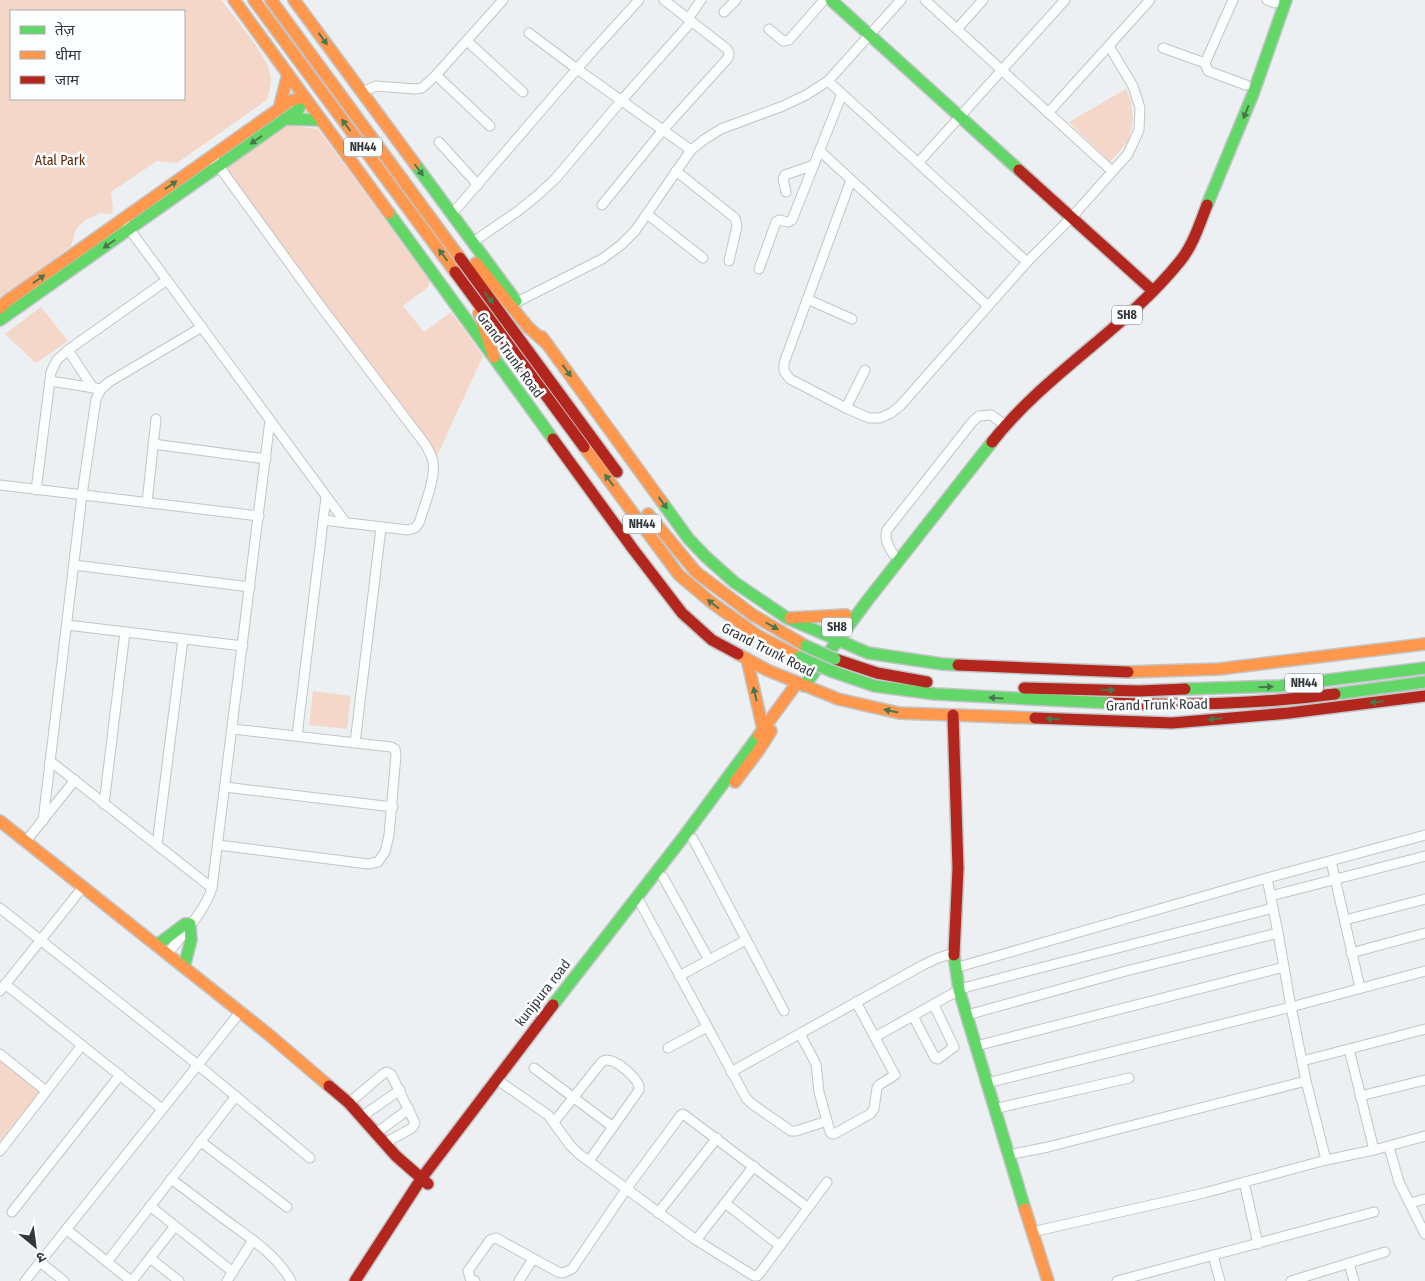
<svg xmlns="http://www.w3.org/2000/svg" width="1425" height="1281" font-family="'Fira Sans Condensed','Noto Sans Devanagari',sans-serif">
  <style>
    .green { fill: #f4d7c8; fill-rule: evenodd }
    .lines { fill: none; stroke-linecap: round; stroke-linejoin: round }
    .street-casing { stroke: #c2c5c7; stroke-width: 11 }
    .fast-casing { stroke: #c2c5c7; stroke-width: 14 }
    .slow-casing { stroke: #c2c5c7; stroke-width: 14 }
    .jam-casing { stroke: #c2c5c7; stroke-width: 14 }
    .street { stroke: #fcfdfd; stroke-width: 9 }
    .fast { stroke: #63d668; stroke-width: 11 }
    .slow { stroke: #ff974d; stroke-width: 11 }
    .jam { stroke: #b3261e; stroke-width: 11 }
    .fast-bridge-casing { stroke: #c2c5c7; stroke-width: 14; stroke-linecap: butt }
    .fast-bridge { stroke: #63d668; stroke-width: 11 }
    .oneway { fill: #47774c }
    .labels { text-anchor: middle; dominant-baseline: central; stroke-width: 5; stroke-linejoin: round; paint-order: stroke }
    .shield { fill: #fcfdfe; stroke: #707274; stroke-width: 1 }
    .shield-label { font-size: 12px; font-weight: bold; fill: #343739 }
    .park-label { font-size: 14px; fill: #5d2b08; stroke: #fcfdfe }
    .street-label { font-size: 14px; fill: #343739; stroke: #fcfdfe }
  </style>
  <rect width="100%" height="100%" fill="#edf0f3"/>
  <!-- green -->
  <g class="green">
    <path d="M0 0H221C234 17 272 60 271 80 271 87 268 94 267 100L177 163 157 161 111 192 113 208 112 214 100 213 85 220 76 229 71 246 0 300ZM11 11H184V99H11Z"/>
    <path d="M1126 89 1131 101 1133 119 1129 140 1110 162 1069 122Z"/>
    <path d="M286 125 318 129 430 281 428 287 403 306 424 332 451 312 483 356 436 458 227 169Z"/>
    <path d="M41 307 68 341 36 363 5 334Z"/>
    <path d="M313 691 351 696 347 729 309 725Z"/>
    <path d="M0 1060 39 1092 0 1141Z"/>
  </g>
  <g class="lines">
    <defs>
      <g id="street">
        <path d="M925 0 1112 171"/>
        <path d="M1267 0 1275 3"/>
        <path d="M724 12 736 0"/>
        <path d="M688 19 701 0"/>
        <path d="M769 29 783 41 789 40 824 0"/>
        <path d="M957 29 983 0"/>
        <path d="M529 33 577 69 691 150"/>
        <path d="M467 41 523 92"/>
        <path d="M1163 48 1205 63 1233 0"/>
        <path d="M1205 63 1208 71 1246 85"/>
        <path d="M436 75 490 126"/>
        <path d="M828 81 1027 262"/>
        <path d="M362 92 376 86 415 89 422 88 436 75 503 0"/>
        <path d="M1048 113 1150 0"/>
        <path d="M439 142 478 185"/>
        <path d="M820 151 988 306"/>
        <path d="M215 161 319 304 425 444C428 450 432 455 433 462 436 477 424 507 419 523L415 528 408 530 323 520"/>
        <path d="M918 163 1065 0"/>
        <path d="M676 171 735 218 737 226 729 261"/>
        <path d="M851 180 784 363V371L790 379 846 408 869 418H880L891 413 900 406 1027 262 1071 218 1128 154 1139 130 1140 108 1133 86 1109 46"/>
        <path d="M786 192 783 179 785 175 814 165"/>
        <path d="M602 205 663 130 728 58 729 53 727 49 664 0"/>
        <path d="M452 214 589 55 639 0"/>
        <path d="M647 214 703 258"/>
        <path d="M127 226 346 523"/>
        <path d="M473 242 518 211 539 194 556 178 621 101 691 22"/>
        <path d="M759 269 776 222 779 220 788 222 792 220 842 94"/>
        <path d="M807 299 852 319"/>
        <path d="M517 302 602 259 621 245 635 231 691 150 705 139 721 129 783 106 806 95 828 81 901 0"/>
        <path d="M68 350 93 388"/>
        <path d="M50 381 101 389"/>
        <path d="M846 408 865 370"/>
        <path d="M153 444 266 459"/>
        <path d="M0 485 259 516"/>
        <path d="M36 490 51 372 57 360 68 350 167 280"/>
        <path d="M147 503 156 419"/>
        <path d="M893 554C888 545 884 539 887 530L973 421 979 416 991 415 1005 425"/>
        <path d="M74 565 250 587"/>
        <path d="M67 625 243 646"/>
        <path d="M297 736 326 497"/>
        <path d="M355 743 381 528"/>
        <path d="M50 761 212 888"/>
        <path d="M225 787 393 807"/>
        <path d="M104 804 125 632"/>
        <path d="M43 821 82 495 96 399 101 389 109 382 202 327"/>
        <path d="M693 839 784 1011"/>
        <path d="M26 841 75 780"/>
        <path d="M157 845 183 639"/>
        <path d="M218 845 368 864 378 862 385 852 389 835 396 755 395 749 391 747 233 729"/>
        <path d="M1331 861 1360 988"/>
        <path d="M663 877 709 960"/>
        <path d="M1267 878 1278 933"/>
        <path d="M1271 896 1425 856"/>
        <path d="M637 897 746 1098 752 1104 791 1131H796L827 1121"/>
        <path d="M0 908 198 1065 310 1158"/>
        <path d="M1345 920 1425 899"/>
        <path d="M168 953C183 934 205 911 212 888L270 420"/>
        <path d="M1351 953 1425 933"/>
        <path d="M955 968 1260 880 1425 835"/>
        <path d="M679 976 746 940"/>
        <path d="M5 984 162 1109"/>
        <path d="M0 991 83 887"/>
        <path d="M967 1015 1126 971 1278 933 1291 1007 1306 1081"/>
        <path d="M913 1016 935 1058 938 1059 954 1047 934 1005"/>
        <path d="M800 1034 816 1064 819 1092 830 1132 832 1134H834L870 1114 874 1109 877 1088 879 1085 895 1075 856 1002"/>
        <path d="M875 1037 959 990 967 987 1032 970 1273 908"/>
        <path d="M976 1046 1284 967"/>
        <path d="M668 1048 707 1027"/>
        <path d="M1349 1049 1425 1029"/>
        <path d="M0 1054 46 1091"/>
        <path d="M1302 1061 1349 1049 1374 1150"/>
        <path d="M534 1068 613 1127"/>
        <path d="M731 1072 923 965 938 958 954 953"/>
        <path d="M496 1079 548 1115 570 1145 579 1154 696 1240 754 1276H757L760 1273 827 1182"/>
        <path d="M987 1083 1291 1007 1425 971"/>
        <path d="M1360 1096 1425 1080"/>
        <path d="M349 1103 383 1074 387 1072 391 1074 415 1123 412 1128 385 1143"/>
        <path d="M994 1109 1129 1078"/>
        <path d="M361 1117 400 1090"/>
        <path d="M554 1122 600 1064C603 1061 603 1060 607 1060 617 1060 636 1077 639 1086V1090L589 1161"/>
        <path d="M376 1133 409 1109"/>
        <path d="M200 1141 287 1207"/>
        <path d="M1389 1147 1399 1182 1425 1234"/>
        <path d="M0 1151 82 1045"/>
        <path d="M1008 1155 1048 1147 1306 1081 1326 1160 1374 1150 1425 1136"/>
        <path d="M171 1179C190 1193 208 1207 227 1221 250 1238 277 1255 291 1281"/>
        <path d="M1244 1182 1258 1244"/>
        <path d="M725 1203 780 1246"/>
        <path d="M1410 1203 1425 1199"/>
        <path d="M150 1206 233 1272"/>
        <path d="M12 1212 120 1075"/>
        <path d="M658 1213 717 1138"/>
        <path d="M66 1229 131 1281"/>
        <path d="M1032 1232 1204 1193 1326 1160"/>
        <path d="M696 1240 754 1166"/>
        <path d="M1213 1255 1220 1281"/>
        <path d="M150 1258 179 1281"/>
        <path d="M40 1262 64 1281"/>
        <path d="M107 1262 236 1096"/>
        <path d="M1349 1263 1354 1281"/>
        <path d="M25 1281 241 1011"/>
        <path d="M132 1281 175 1226"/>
        <path d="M227 1281 253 1240"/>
        <path d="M475 1281 470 1278 468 1271 490 1240 496 1238 558 1272 563 1273 572 1269 627 1188 681 1115 683 1114 807 1207"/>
        <path d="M519 1281 533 1259"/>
        <path d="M1117 1281 1374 1212"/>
        <path d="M1291 1281 1385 1252"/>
      </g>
      <g id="fast">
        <path d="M831 0 1019 170"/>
        <path d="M285 119 321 120"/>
        <path d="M415 164 516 301"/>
        <path d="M1207 205 1253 94 1286 0"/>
        <path d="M389 213 553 439"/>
        <path d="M0 320 298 110 304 97"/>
        <path d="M662 502 688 538 705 556 734 582 787 618 868 653 942 664 958 665"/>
        <path d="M831 671 875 686 935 694 1110 703"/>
        <path d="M804 686 867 601 992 442"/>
        <path d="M1185 689 1280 686 1425 668"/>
        <path d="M1335 694 1425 682"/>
        <path d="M157 945 185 924H190L191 940 184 967"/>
        <path d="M954 955 959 990 1025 1209"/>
        <path d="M553 1005 685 835 759 735"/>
      </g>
      <g id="slow">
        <path d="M234 0 389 213"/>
        <path d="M254 0 455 272"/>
        <path d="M271 0 460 258"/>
        <path d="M294 0 415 164"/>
        <path d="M279 109 288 74"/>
        <path d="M476 263 528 327 547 344"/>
        <path d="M0 308 7 301 290 101 304 97"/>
        <path d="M479 313 494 357"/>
        <path d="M542 337 662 502"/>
        <path d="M584 447 679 575 711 602 757 635 799 657"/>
        <path d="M648 514 696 572 753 615 806 646"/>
        <path d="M790 618 846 615"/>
        <path d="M738 654 767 670 838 699 899 713 1035 718"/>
        <path d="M747 659 763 729"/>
        <path d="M1128 672 1219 669 1425 644"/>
        <path d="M759 735 797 683"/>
        <path d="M735 782 759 750 771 731"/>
        <path d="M0 821 268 1034 329 1086"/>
        <path d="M1025 1209 1048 1281"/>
      </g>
      <g id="jam">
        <path d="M1019 170 1153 291"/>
        <path d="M460 258 617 472"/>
        <path d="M455 272 584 447"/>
        <path d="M553 439 633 549 682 613 712 640 738 654"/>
        <path d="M992 442C1046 373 1126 329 1181 260 1193 245 1200 223 1207 205"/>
        <path d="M835 659 877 673 927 682"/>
        <path d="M958 665 1128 672"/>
        <path d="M1024 688 1139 691 1185 689"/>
        <path d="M1110 703C1185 706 1260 704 1335 694"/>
        <path d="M953 715 958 868 954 955"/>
        <path d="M1035 718 1172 723 1289 713 1425 696"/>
        <path d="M329 1086 349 1103 396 1156 428 1184"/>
        <path d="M355 1281 421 1179 553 1005"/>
      </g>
    </defs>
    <!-- street casing -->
    <use href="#street" class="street-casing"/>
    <!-- fast casing -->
    <use href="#fast" class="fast-casing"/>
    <!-- slow casing -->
    <use href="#slow" class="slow-casing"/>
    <!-- jam casing -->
    <use href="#jam" class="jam-casing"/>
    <!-- street -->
    <use href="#street" class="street"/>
    <!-- fast -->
    <use href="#fast" class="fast"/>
    <!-- slow -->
    <use href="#slow" class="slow"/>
    <!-- jam -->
    <use href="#jam" class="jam"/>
    <defs>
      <g id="fast-bridge">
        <path d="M806 646 835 659"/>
        <path d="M799 657 831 671"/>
      </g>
    </defs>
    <!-- fast-bridge casing -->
    <use href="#fast-bridge" class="fast-bridge-casing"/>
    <!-- fast-bridge -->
    <use href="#fast-bridge" class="fast-bridge"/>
  </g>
  <!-- one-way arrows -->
  <defs><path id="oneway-solid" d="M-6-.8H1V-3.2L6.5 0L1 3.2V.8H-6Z" transform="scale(1.25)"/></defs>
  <g class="oneway">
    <use href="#oneway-solid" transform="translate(323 39) rotate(54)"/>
    <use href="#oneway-solid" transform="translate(1246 112) rotate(112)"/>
    <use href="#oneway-solid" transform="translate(346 125) rotate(-127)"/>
    <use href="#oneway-solid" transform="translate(256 140) rotate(145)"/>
    <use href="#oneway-solid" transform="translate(419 170) rotate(53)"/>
    <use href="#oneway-solid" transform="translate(171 185) rotate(-35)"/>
    <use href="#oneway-solid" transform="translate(109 244) rotate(145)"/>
    <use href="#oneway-solid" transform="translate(443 255) rotate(-127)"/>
    <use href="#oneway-solid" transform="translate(39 279) rotate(-35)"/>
    <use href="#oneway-solid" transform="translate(489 298) rotate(54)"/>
    <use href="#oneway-solid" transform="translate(567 371) rotate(54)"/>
    <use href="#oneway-solid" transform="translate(609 480) rotate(-127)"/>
    <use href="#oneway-solid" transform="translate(663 503) rotate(54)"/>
    <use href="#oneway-solid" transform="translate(713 604) rotate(-143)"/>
    <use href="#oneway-solid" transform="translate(772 626) rotate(30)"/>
    <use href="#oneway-solid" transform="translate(1266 687) rotate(-2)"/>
    <use href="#oneway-solid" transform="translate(1108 690) rotate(1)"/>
    <use href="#oneway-solid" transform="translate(755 694) rotate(-103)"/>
    <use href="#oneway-solid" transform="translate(996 698) rotate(-177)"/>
    <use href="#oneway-solid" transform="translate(1377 702) rotate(173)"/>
    <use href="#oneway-solid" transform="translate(891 711) rotate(-168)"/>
    <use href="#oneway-solid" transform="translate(1053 719) rotate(-178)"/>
    <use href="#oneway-solid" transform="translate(1215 719) rotate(175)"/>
  </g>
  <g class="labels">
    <!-- shield labels -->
    <g class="shield">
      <rect x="344" y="137.5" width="38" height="19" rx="4"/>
      <rect x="1112" y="305.5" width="30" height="19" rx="4"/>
      <rect x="623" y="514.5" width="38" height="19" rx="4"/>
      <rect x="822" y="617.5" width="30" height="19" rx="4"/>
      <rect x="1285" y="673.5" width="38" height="19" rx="4"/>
    </g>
    <g class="shield-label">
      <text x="363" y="147">NH44</text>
      <text x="1127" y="315">SH8</text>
      <text x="642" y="524">NH44</text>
      <text x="837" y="627">SH8</text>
      <text x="1304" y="683">NH44</text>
    </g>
    <!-- park labels -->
    <g class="park-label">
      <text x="60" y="160">Atal Park</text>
    </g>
    <!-- street labels -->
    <g class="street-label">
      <text transform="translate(510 355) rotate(54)">Grand Trunk Road</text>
      <text transform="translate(768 650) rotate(27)">Grand Trunk Road</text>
      <text transform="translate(1157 705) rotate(-1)">Grand Trunk Road</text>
      <text transform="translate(543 993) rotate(-52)">kunjpura road</text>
    </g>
  </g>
  <!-- legend -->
  <rect x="10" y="10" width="175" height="90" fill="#fcfdfe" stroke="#acaeaf"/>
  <rect x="20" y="26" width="25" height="8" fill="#63d668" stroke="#acaeaf"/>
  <text x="55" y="35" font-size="15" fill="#343739">तेज़</text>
  <rect x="20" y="51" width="25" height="8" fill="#ff974d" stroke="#acaeaf"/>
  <text x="55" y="60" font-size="15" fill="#343739">धीमा</text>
  <rect x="20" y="76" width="25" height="8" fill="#b3261e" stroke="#acaeaf"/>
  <text x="55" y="85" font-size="15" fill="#343739">जाम</text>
  <!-- north arrow -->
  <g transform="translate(35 1246) rotate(151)" stroke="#fcfdfe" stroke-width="4" paint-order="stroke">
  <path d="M0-4L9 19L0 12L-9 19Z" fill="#343739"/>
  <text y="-8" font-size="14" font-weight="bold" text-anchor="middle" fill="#343739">उ</text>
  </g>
</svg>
